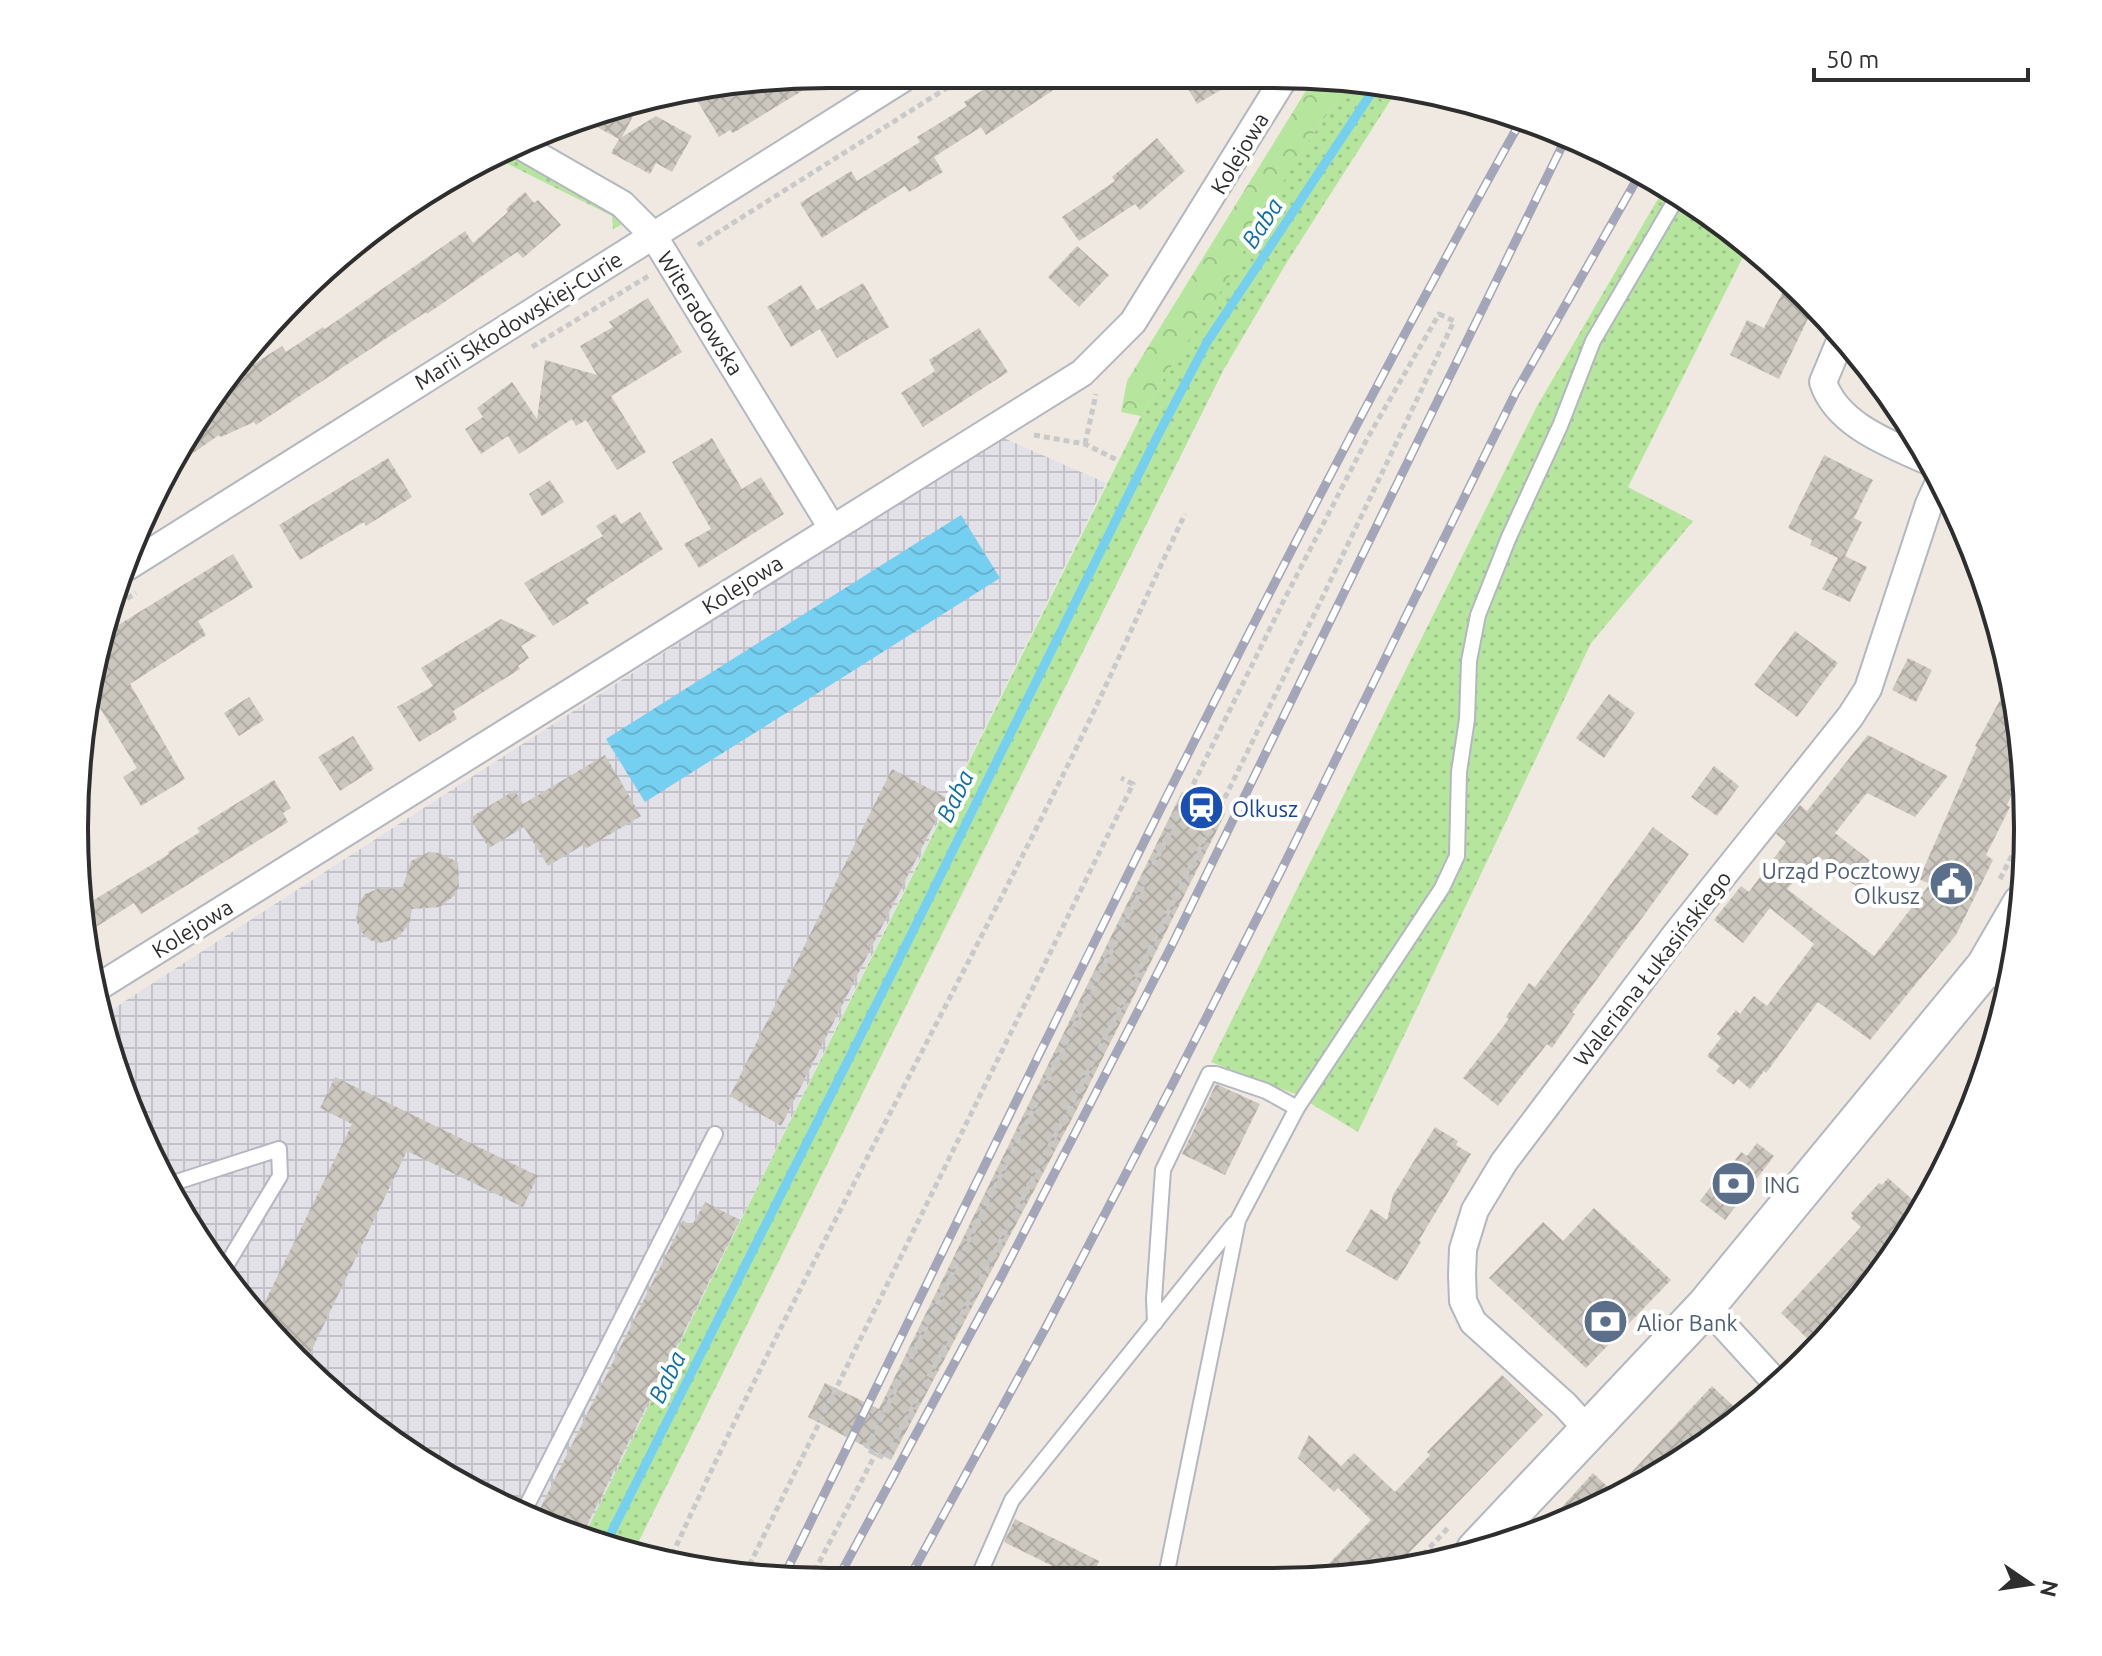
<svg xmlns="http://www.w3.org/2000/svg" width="2102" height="1656" font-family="Ubuntu,sans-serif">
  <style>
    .industrial { fill: url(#industrial-grid) }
    .grass { fill: url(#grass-dots) }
    .forest { fill: url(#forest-crowns) }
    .water { fill: url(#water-waves) }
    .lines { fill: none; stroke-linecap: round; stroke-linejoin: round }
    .stream { stroke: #75cff0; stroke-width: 9 }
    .building { fill: url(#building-cross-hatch) }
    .lane-casing { stroke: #b4b7c1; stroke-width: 18 }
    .street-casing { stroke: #b4b7c1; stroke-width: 30 }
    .secondary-casing { stroke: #b4b7c1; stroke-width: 42 }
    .path { stroke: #c9c9c9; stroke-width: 5; stroke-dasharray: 6 4; stroke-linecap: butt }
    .lane { stroke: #fff; stroke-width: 14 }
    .street { stroke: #fff; stroke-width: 26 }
    .secondary { stroke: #fff; stroke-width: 38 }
    .rail-casing { stroke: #a3a6b8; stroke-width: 9 }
    .rail { stroke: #fff; stroke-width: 6; stroke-dasharray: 18; stroke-linecap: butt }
    .labels { text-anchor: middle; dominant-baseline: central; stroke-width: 8; stroke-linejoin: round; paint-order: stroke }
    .street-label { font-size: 22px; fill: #2e2e2e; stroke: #fff }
    .transit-label { font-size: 22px; fill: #164399; stroke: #fff; text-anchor: start }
    .service-label { font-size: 22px; fill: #4e5e75; stroke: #fff; text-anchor: start }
    .water-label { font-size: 24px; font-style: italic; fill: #0d6fa3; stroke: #fff }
    .rim { fill: none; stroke: #2e2e2e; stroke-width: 4 }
  </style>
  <defs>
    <pattern id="industrial-grid" width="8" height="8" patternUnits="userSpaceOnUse" patternTransform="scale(2)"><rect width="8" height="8" fill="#e3e1e8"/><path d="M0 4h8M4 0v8" fill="none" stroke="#c3c1c7"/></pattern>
    <pattern id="grass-dots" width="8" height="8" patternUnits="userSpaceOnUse" patternTransform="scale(2)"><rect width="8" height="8" fill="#b6e59e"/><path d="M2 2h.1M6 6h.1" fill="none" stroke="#9dc588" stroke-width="1.8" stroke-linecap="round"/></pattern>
    <pattern id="forest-crowns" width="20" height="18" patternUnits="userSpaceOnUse" patternTransform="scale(2)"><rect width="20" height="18" fill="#b6e59e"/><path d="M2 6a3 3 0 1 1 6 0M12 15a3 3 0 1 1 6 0" fill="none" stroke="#9dc588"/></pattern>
    <pattern id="water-waves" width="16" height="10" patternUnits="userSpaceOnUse" patternTransform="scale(2)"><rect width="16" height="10" fill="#75cff0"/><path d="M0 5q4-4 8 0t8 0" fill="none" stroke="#66b2ce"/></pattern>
    <pattern id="building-cross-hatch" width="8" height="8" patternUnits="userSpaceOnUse" patternTransform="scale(2)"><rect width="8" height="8" fill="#cbc7bf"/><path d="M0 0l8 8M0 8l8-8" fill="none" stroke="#afaba4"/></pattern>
  </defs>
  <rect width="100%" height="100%" fill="#efe9e1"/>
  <!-- industrial -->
  <path class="industrial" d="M999 436 1106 483 583 1538 540 1525 409 1455 295 1361 175 1205 99 1018Z"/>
  <!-- grass -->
  <g class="grass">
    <path d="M1350 81 1397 90 1287 262 1224 369 633 1553 583 1538 1141 416 1300 153Z"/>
    <path d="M506 152 618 214 623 219 621 225 613 229 612 216 494 157Z"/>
    <path d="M1662 192 1733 230 1749 245 1628 487 1693 521 1591 643 1358 1132 1295 1094 1211 1062 1536 408Z"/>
  </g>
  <!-- forest -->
  <path class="forest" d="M1315 76 1350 81 1300 153 1214 303 1175 360 1141 416 1121 412 1127 381Z"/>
  <!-- water -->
  <path class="water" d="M961 515 1000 578 645 802 606 739Z"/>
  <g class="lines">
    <!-- stream -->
    <path class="stream" d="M605 1545 907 943 1157 437 1207 342 1376 86"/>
  </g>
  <!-- building -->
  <g class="building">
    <path d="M830 74 733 133 730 130 719 137 692 92Z"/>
    <path d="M1007 75H1076L986 135 981 127 934 157 943 172 909 192 905 186 822 238 800 203 851 171 857 181 920 142 917 137 967 106 964 102Z"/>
    <path d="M1180 75H1246L1197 104Z"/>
    <path d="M642 99 622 137 656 116 692 136 672 172 656 163 650 174 611 153 619 139 584 120 632 100Z"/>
    <path d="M1157 138 1185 171 1140 210 1135 204 1079 241 1062 217 1115 181 1112 177Z"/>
    <path d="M525 192 534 203 538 200 561 225 523 258 517 252 427 314 426 312 256 425 254 422 221 437 219 435 166 472 175 451 229 380 282 346 286 352 323 327 325 329 465 231 473 243 508 212 506 209Z"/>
    <path d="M1077 246 1109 275 1079 307 1048 277Z"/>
    <path d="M1788 282 1814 306 1779 379 1730 355 1747 320 1764 328Z"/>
    <path d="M863 283 889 327 837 358 820 329 791 347 767 307 801 285 817 310Z"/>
    <path d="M648 298 682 352 611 396 646 452 617 470 586 420 576 426 572 419 519 454 508 436 481 454 465 429 483 417 477 408 512 382 537 419 545 360 597 375 580 346 613 327 609 322Z"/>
    <path d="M979 328 1008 372 923 427 901 393 935 371 929 360Z"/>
    <path d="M712 438 742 489 761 477 784 514 699 568 684 544 711 529 672 462Z"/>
    <path d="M1824 455 1873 480 1854 518 1862 522 1845 556 1867 567 1850 602 1822 589 1838 558 1810 545 1812 540 1788 528Z"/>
    <path d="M388 458 412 497 366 526 364 522 300 560 279 525Z"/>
    <path d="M550 480 564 502 542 516 529 494Z"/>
    <path d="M640 512 663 549 586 599 589 603 553 626 524 583 603 536 596 526 615 514 621 524Z"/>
    <path d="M233 554 253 587 198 621 206 635 130 684 185 779 141 806 123 777 137 768 92 695 99 637Z"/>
    <path d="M501 619 537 636 521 646 529 658 518 666 520 669 453 711 457 719 419 742 397 707 433 686 421 668Z"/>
    <path d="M1795 631 1838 663 1797 717 1754 685Z"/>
    <path d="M1908 658 1932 670 1916 702 1892 690Z"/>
    <path d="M2010 682 2021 729 2023 772 2007 805 2010 807 1986 855 1993 860 1956 935 1870 1040 1818 1002 1766 1073 1764 1071 1750 1089 1738 1079 1734 1085 1716 1071 1720 1066 1707 1056 1721 1038 1717 1034 1736 1010 1740 1014 1754 996 1767 1006 1814 944 1770 908 1743 943 1714 920 1741 886 1749 892 1786 842 1776 834 1800 805 1807 811 1868 735 1948 776 1915 817 1867 793 1835 833 1877 866 1859 889 1818 856 1787 889 1874 956 1930 884 1919 879 1977 747 1975 746Z"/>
    <path d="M1609 694 1635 713 1604 758 1576 738Z"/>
    <path d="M249 697 264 720 239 736 224 713Z"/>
    <path d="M353 736 374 769 340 791 318 757Z"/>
    <path d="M605 755 641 816 587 848 583 845 548 866 524 827 489 848 470 818 515 790 523 804Z"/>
    <path d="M1714 766 1739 786 1717 816 1691 797Z"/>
    <path d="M892 769 947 798 781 1126 730 1096Z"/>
    <path d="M274 780 291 808 283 813 288 822 141 914 134 903 88 932 84 906 169 854 168 852 200 832 197 828Z"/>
    <path d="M1182 792 1225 814 1076 1111 891 1460 808 1417 825 1383 879 1409Z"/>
    <path d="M1653 827 1689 854 1572 1013 1575 1014 1552 1048 1547 1044 1498 1106 1463 1078 1509 1019 1506 1017 1529 983 1535 987Z"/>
    <path d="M429 852 438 853 458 862 459 886 455 895 440 907 412 909 409 924 397 939 379 943 370 940 362 933 356 920 359 902 365 894 380 888 402 889 411 861Z"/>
    <path d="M335 1077 538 1176 523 1207 407 1151 303 1368 295 1361 259 1314 352 1124 320 1108Z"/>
    <path d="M1216 1084 1260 1104 1225 1175 1182 1154Z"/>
    <path d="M1435 1127 1458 1141 1456 1145 1471 1154 1419 1240 1421 1242 1397 1281 1346 1251 1371 1209 1387 1220 1393 1195Z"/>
    <path d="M1757 1143 1774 1156 1725 1220 1700 1201 1730 1161 1733 1163 1741 1152 1747 1156Z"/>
    <path d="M1888 1178 1922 1208 1875 1283 1816 1347 1781 1313 1861 1227 1851 1218 1853 1216 1851 1213 1879 1183 1882 1185Z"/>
    <path d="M705 1202 740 1220 581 1537 540 1525 534 1521 683 1221 692 1225Z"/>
    <path d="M1594 1208 1671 1280 1586 1368 1489 1278 1543 1222 1563 1241Z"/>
    <path d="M1502 1375 1543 1415 1396 1566 1313 1580 1371 1520 1338 1488 1334 1492 1298 1458 1309 1435 1341 1466 1354 1453 1395 1492 1430 1455 1427 1452Z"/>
    <path d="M1712 1386 1743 1415 1651 1481 1539 1532 1593 1473 1613 1492Z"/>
    <path d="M1015 1519 1099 1561 1090 1581H1083L1004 1542Z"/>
  </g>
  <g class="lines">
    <defs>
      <g id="lane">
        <path d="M167 1185 279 1149 280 1176 224 1269"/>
        <path d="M1155 1323 1154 1299 1163 1170 1209 1074H1216L1266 1091 1297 1108"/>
        <path d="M522 1515 715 1134"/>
        <path d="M1165 1581 1238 1220 1297 1108 1442 888 1457 856 1459 772 1467 719 1469 661 1478 615 1509 537 1560 426 1593 341 1676 199"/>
        <path d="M976 1582 1012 1500 1234 1224"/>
      </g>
      <g id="street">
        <path d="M521 146 622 204 653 235 832 528"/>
        <path d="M1843 334 1823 382C1837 426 1893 445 1932 463"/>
        <path d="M127 567 910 74"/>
        <path d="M1986 966 2009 980"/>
        <path d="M95 989 1082 373 1133 322 1286 75"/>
        <path d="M1706 1306 1779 1386"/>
        <path d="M1588 1430 1565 1405 1473 1322 1463 1301 1462 1275 1463 1249 1475 1210 1504 1162 1673 938 1850 717 1868 689 1929 504 1940 480"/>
      </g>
      <path id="secondary" d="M1476 1550 1706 1306 1986 966 2022 904"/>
    </defs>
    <!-- lane casing -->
    <use href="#lane" class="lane-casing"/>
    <!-- street casing -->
    <use href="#street" class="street-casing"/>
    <!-- secondary casing -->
    <use href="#secondary" class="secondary-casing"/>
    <!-- path -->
    <g class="path">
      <path d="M698 245 969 74"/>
      <path d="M1439 314 1454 321C1273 705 1087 1085 885 1458L866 1449 1283 602 1367 439Z"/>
      <path d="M532 347 650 275"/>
      <path d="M1034 435 1085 444 1117 460"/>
      <path d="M1085 444 1096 394"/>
      <path d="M110 609 136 593"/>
      <path d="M2000 879 2025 830"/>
      <path d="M1416 1562 1449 1527"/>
      <path d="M668 1564C791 1293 935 1033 1067 767 1108 684 1145 598 1185 514"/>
      <path d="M745 1574 1133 784 1121 778"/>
      <path d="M810 1580 876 1453"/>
    </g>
    <!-- lane -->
    <use href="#lane" class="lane"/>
    <!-- street -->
    <use href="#street" class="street"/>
    <!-- secondary -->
    <use href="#secondary" class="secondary"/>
    <defs>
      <g id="rail">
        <path d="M783 1578C1024 1088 1257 594 1523 117"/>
        <path d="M836 1582 1001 1277 1171 947 1565 140"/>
        <path d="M907 1582 1046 1327 1170 1089 1279 875 1516 392 1637 179"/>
      </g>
    </defs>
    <!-- rail casing -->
    <use href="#rail" class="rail-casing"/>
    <!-- rail -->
    <use href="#rail" class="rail"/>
  </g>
  <!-- icons -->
  <defs>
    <symbol id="station-disc" viewBox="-11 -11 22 22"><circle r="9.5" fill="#1a4fb4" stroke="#fff"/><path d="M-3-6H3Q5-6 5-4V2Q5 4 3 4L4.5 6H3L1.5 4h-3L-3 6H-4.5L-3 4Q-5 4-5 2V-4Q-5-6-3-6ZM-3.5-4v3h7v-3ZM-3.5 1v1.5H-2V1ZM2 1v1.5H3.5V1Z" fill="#fff"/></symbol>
    <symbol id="civic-disc" viewBox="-11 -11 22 22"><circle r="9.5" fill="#5c6f8a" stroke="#fff"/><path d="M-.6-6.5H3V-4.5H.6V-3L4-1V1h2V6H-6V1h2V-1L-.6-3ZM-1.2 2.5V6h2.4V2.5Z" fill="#fff"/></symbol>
    <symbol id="bank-disc" viewBox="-11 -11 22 22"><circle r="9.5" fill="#5c6f8a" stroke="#fff"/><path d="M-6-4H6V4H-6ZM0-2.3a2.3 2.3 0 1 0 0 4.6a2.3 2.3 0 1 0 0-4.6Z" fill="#fff"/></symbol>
  </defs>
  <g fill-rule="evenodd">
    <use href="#station-disc" x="1176" y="782" width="51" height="51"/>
    <use href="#civic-disc" x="1926" y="858" width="51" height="51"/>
    <use href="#bank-disc" x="1708" y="1158" width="51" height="51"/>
    <use href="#bank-disc" x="1580" y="1296" width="51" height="51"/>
  </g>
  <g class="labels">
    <!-- street labels -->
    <g class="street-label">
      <text transform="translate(1239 153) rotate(-59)">Kolejowa</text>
      <text transform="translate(701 313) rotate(58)">Witeradowska</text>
      <text transform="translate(518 320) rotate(-32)">Marii Skłodowskiej-Curie</text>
      <text transform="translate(742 584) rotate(-32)">Kolejowa</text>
      <text transform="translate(192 928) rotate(-32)">Kolejowa</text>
      <text transform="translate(1652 968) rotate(-52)">Waleriana Łukasińskiego</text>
    </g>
    <!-- transit labels -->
    <g class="transit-label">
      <text x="1232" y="808">Olkusz</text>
    </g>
    <!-- service labels -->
    <g class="service-label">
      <text x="1920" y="870" text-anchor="end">Urząd Pocztowy<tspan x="1920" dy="25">Olkusz</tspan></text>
      <text x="1764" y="1184">ING</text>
      <text x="1637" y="1322">Alior Bank</text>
    </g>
    <!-- water labels -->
    <g class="water-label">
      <text transform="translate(1262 223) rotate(-57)">Baba</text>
      <text transform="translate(955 796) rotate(-64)">Baba</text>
      <text transform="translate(667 1377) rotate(-64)">Baba</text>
    </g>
  </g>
  <!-- crop -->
  <path d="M0 0H2102V1656H0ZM828 88H1274A740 740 0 0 1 2014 828V828A740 740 0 0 1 1274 1568H828A740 740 0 0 1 88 828V828A740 740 0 0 1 828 88Z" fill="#fff" fill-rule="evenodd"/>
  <path class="rim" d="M828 88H1274A740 740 0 0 1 2014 828V828A740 740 0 0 1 1274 1568H828A740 740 0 0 1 88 828V828A740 740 0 0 1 828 88Z"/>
  <!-- north arrow -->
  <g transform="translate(2030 1584) rotate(103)" stroke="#ffffff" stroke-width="6" paint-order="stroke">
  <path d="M0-6L14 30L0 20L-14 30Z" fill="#2e2e2e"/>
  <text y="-12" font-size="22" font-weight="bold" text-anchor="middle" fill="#2e2e2e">N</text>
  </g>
  <!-- scale -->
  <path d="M1814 68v12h214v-12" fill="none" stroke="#2e2e2e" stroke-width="4"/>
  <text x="1826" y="68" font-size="24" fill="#2e2e2e" stroke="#ffffff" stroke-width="6" paint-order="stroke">50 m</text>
</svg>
